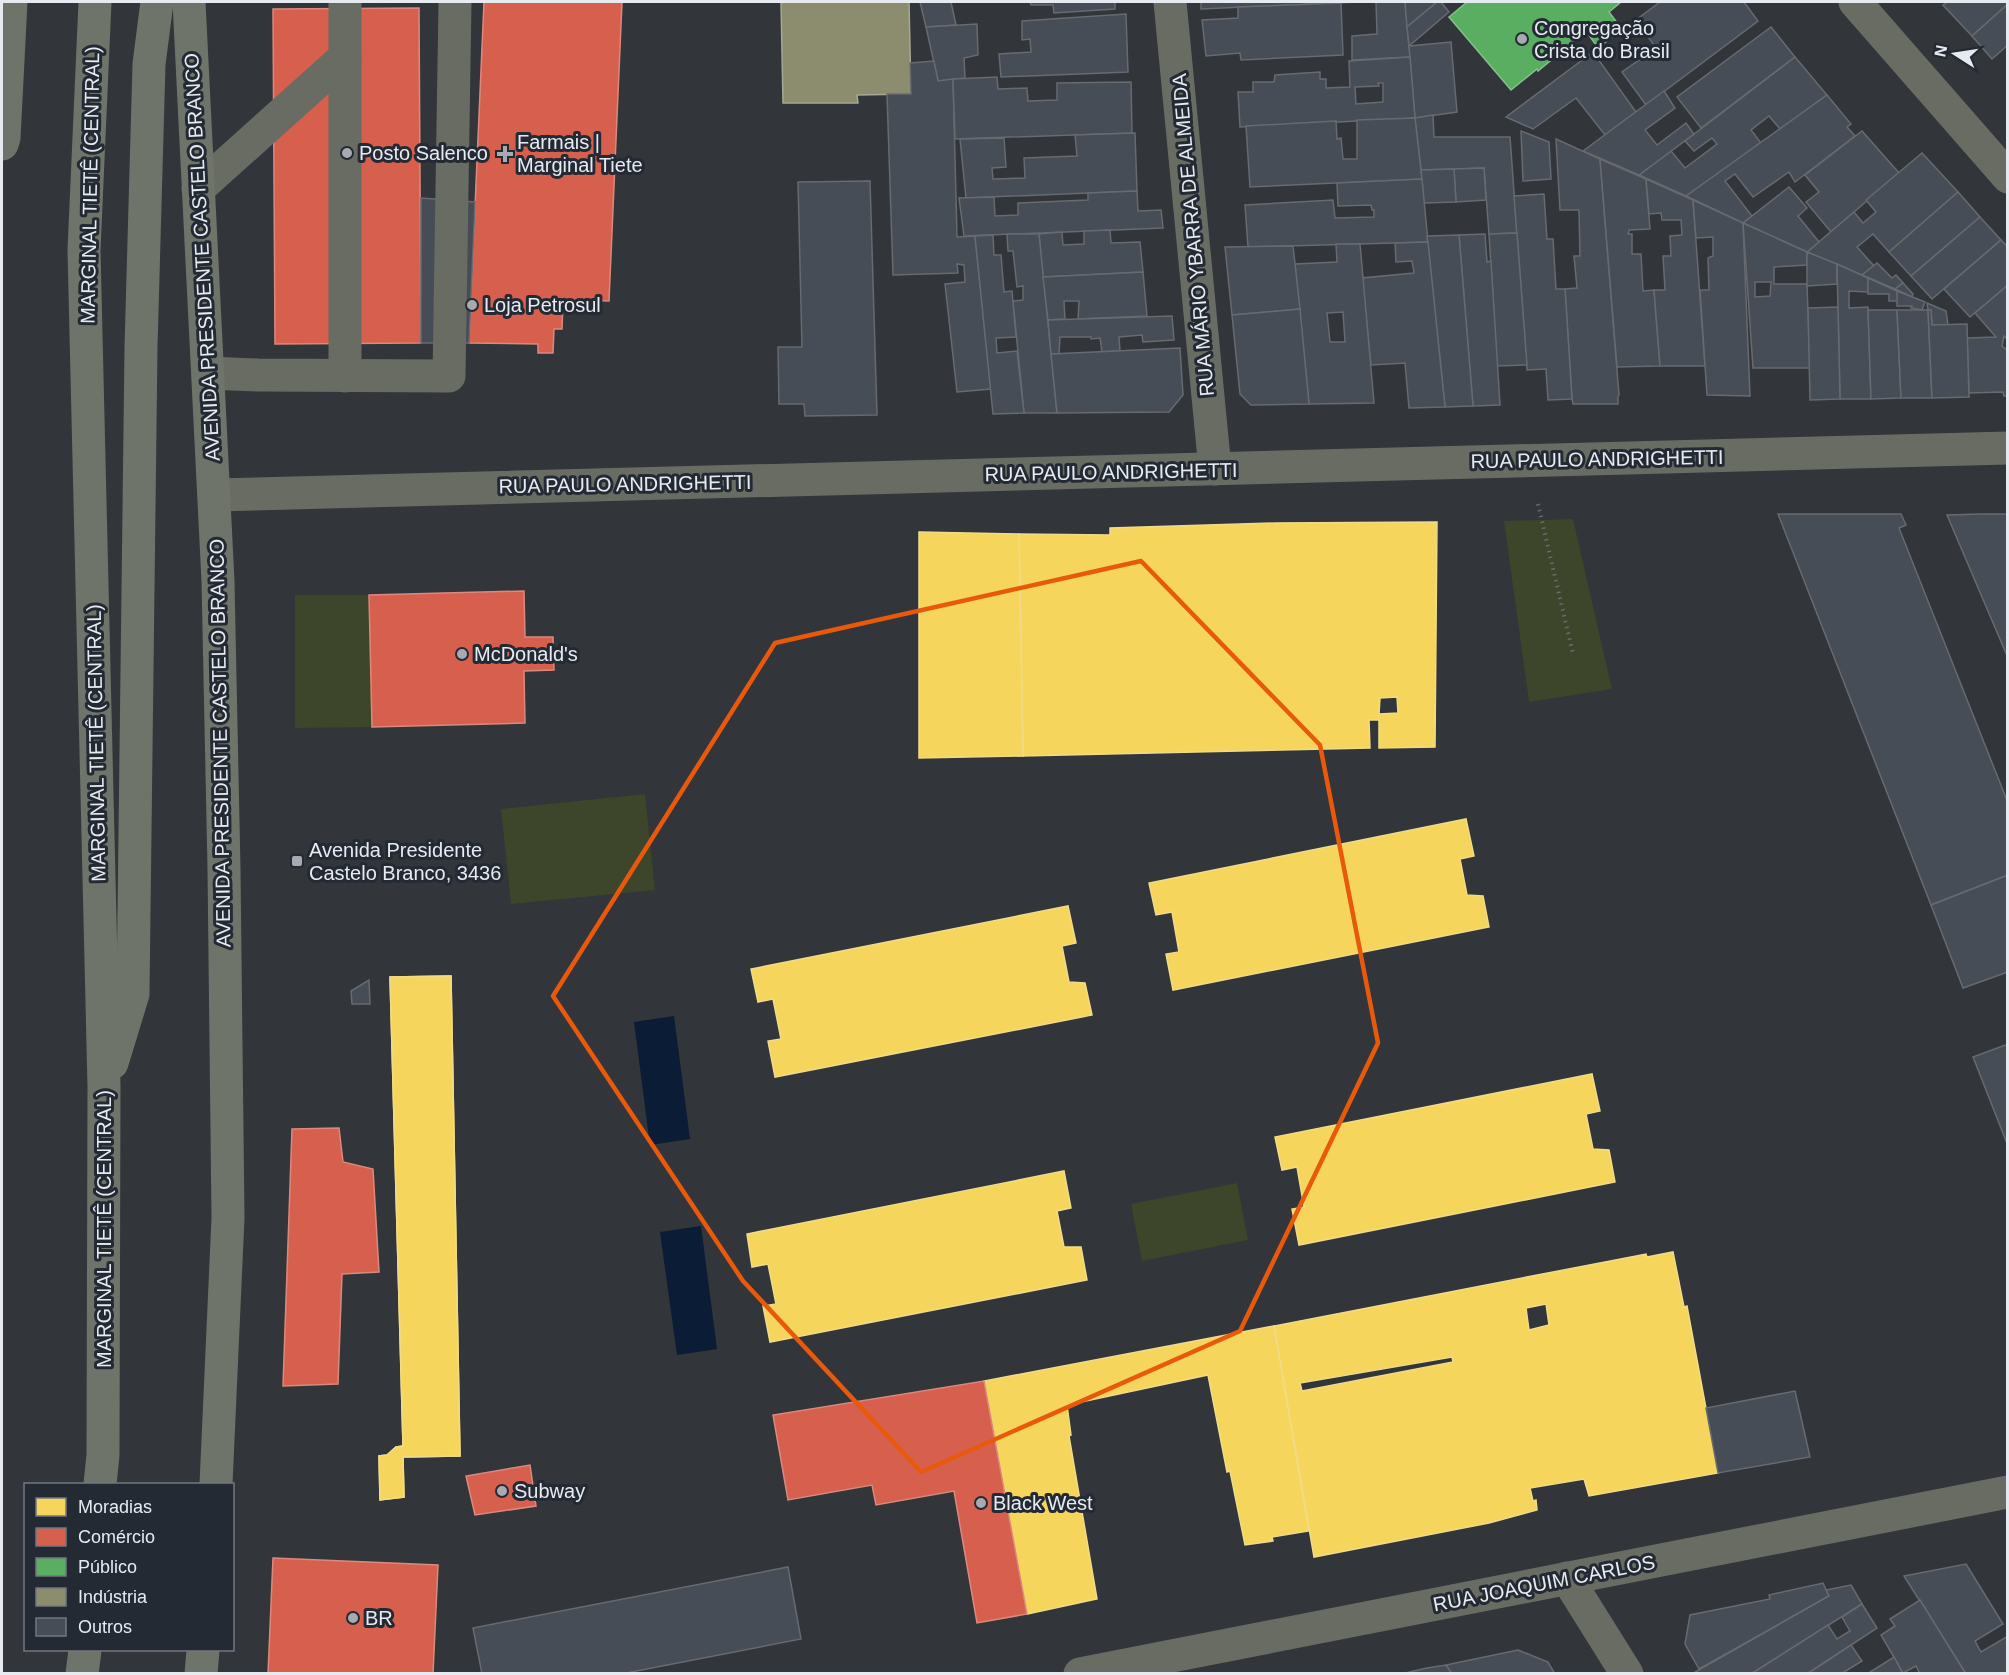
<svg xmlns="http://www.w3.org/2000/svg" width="2009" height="1675" font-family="Helvetica,sans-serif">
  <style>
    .green { fill: #3d452b }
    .water { fill: #0b1c36 }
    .homes { fill: #f6d55c; stroke: #f1db89; stroke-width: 1.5; fill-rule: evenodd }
    .shops { fill: #d6604d; stroke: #db897e; stroke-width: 1.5 }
    .public { fill: #5aae61; stroke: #84c08c; stroke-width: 1.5 }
    .industry { fill: #8c8c6e; stroke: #a7a895; stroke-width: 1.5 }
    .building { fill: #474d56; stroke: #676a6f; stroke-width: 1.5; fill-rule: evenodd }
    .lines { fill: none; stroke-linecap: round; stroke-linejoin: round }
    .path { stroke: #686b67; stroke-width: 4; stroke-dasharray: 1.5 4.5; stroke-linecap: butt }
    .minor { stroke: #686c63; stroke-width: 33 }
    .highway { stroke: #6e7469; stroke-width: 33 }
    .marked { fill: none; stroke: #e8590c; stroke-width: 4.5; stroke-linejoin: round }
    .poi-dot { fill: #a7abb1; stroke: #242a34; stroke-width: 2 }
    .labels { text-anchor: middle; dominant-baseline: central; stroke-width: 6; stroke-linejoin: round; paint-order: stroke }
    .poi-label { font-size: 20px; fill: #e6eaf1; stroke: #242a34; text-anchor: start }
    .street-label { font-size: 20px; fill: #e6eaf1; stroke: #242a34 }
  </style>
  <rect width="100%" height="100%" fill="#32353a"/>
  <!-- green -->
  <g class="green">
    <path d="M1573 519 1612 689 1529 702 1504 521Z"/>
    <path d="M295 595H369L372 727 295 728Z"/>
    <path d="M645 794 655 890 511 904 501 809Z"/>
    <path d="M1237 1183 1248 1240 1142 1261 1131 1204Z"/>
  </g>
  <!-- water -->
  <g class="water">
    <path d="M674 1016 690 1139 650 1145 634 1022Z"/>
    <path d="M701 1226 717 1349 677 1355 660 1232Z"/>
  </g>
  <!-- homes -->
  <g class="homes">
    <path d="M1437 522 1435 747 1379 748V720H1369L1370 748 1023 756 1019 534 1110 535V528L1275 523ZM1397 697 1398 713 1379 714 1380 698Z"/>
    <path d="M919 532 1019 534 1023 756 919 758Z"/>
    <path d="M1466 819 1474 856 1460 859 1467 895 1483 896 1489 927 1173 990 1166 954 1179 952 1172 912 1156 915 1149 883Z"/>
    <path d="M1068 906 1076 943 1062 946 1069 982 1085 983 1092 1015 775 1077 768 1041 781 1039 773 999 758 1002 751 969Z"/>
    <path d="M451 976 460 1456 403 1457 404 1497 380 1500 379 1456 387 1455 396 1447 403 1446 390 977ZM448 1376V1392H416L417 1416H405V1377Z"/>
    <path d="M451 976 460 1456 403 1457 404 1497 380 1500 379 1456 387 1455 396 1447 403 1446 390 977Z"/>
    <path d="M1592 1074 1600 1111 1586 1114 1593 1149 1609 1150 1615 1182 1299 1245 1292 1209 1304 1207 1297 1167 1282 1170 1275 1137Z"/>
    <path d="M1064 1171 1071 1208 1057 1211 1064 1247H1081L1087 1280 770 1342 763 1306 776 1304 768 1264 752 1267 747 1234Z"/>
    <path d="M1673 1252 1684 1307 1687 1306 1718 1473 1589 1496 1584 1479 1530 1488 1533 1501 1536 1500 1537 1510 1489 1523 1314 1557 1274 1326 1646 1254 1647 1257ZM1546 1304 1549 1325 1529 1330 1526 1308ZM1452 1357 1453 1362 1302 1391 1300 1383Z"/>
    <path d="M1274 1326 1309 1531 1272 1537 1273 1541 1245 1545 1230 1471 1227 1472 1208 1375 1067 1405 1071 1435 1069 1436 1097 1599 1027 1614 984 1381Z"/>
  </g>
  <!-- shops -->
  <g class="shops">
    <path d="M484 2H622L609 301 563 300 562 329H554L553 353H538V344L469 343Z"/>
    <path d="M419 8 421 343 275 344 273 9Z"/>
    <path d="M524 591 525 637H553L554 670 524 671 525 723 372 727 369 595Z"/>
    <path d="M339 1128 343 1162 373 1169 379 1272 342 1274 338 1384 283 1386 292 1129Z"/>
    <path d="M984 1381 1027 1614 977 1623 954 1491 876 1505 872 1485 788 1500 773 1415Z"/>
    <path d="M530 1465 536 1506 475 1515 466 1476Z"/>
    <path d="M273 1558 438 1565 433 1674H268Z"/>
  </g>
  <!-- public -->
  <path class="public" d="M1467 2H1621L1609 12 1622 29 1598 48 1586 31 1538 71 1537 69 1511 90 1449 17Z"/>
  <!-- industry -->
  <path class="industry" d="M781 2H909L911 94 857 95 858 103H783Z"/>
  <!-- building -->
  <g class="building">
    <path d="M920 2H951L956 25 926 27Z"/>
    <path d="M1030 2H1115V9L1054 13 1053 5H1031Z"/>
    <path d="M1201 2H1358L1201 9Z"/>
    <path d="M1376 2H1405L1410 57 1352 60V36L1377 34Z"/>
    <path d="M1405 2H1437L1407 27Z"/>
    <path d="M1437 2H1441L1449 12 1409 46 1407 27Z"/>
    <path d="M1660 2H1744L1758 21 1646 105 1622 72 1656 48 1636 20Z"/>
    <path d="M1947 2H2008V4L1972 36 1943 5Z"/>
    <path d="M1341 3 1343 55 1241 60 1240 53 1206 56 1202 20 1238 18V7Z"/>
    <path d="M2008 4V45L1992 59 1972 36Z"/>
    <path d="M1126 14 1128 72 1001 77 999 54 1031 52 1030 39 1022 40V21Z"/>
    <path d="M977 24 978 55 964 58 965 78 938 81 926 27Z"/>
    <path d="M1771 27 1795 57 1701 128 1677 97Z"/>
    <path d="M1451 42 1457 112 1415 118 1409 46Z"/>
    <path d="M1593 52 1636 112 1605 135 1576 98 1533 129 1506 117Z"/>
    <path d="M1410 57 1415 118 1240 127 1238 92H1253V82H1274L1275 75 1320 72V79H1326V88L1350 87 1349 61ZM1378 83H1383V102L1356 104 1355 87 1379 86Z"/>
    <path d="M1795 57 1827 95 1780 129 1769 116 1751 130 1761 143 1686 196 1639 175 1671 151 1685 168 1717 144 1712 138 1694 151 1685 141Z"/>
    <path d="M934 61 938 81 953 79 957 237 975 236 991 389 957 392 945 284 965 282 964 265 957 264 958 273 893 275 887 94H911L910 63Z"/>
    <path d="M997 77 998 89 1027 88 1028 101 1057 100V83L1131 82 1132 133 955 139 953 79Z"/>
    <path d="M1664 91 1675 108 1645 130 1657 145 1686 123 1694 134 1639 175 1583 151Z"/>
    <path d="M1827 95 1851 124 1847 127 1855 136 1795 182 1789 172 1753 197 1735 174 1725 181 1752 216 1743 223 1686 196Z"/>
    <path d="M1433 115 1434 137H1510L1517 233 1489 234 1484 168 1421 170 1415 118Z"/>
    <path d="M1415 118 1422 179 1250 187 1246 126 1336 121 1337 139 1341 138 1343 159H1357V120Z"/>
    <path d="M1521 131 1549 142 1551 179 1523 181Z"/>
    <path d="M1862 131 1899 173 1831 232 1806 202 1819 192 1805 175Z"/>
    <path d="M1135 133 1137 191 966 198 960 139 1004 138 1006 167 992 168 993 179 1025 178 1024 158 1077 156 1075 135Z"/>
    <path d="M1556 139 1600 159 1619 395 1618 396V404H1573L1572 399 1565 289 1577 288 1574 256H1580L1579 210H1560Z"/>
    <path d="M1922 153 1958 192 1889 252 1873 234 1857 247 1874 266 1862 275 1807 252 1854 212 1863 223 1876 212 1866 200Z"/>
    <path d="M1600 159 1646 179 1650 229 1629 230 1628 234H1632V254H1641L1643 291 1654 290 1660 366 1617 367Z"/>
    <path d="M1484 168 1486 200 1456 202 1454 169Z"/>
    <path d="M1454 169 1456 202 1424 203 1421 170Z"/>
    <path d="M1422 179 1428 242 1248 247 1245 205 1333 200 1335 218 1374 217V210H1372L1371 205 1338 206 1337 183Z"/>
    <path d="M1646 179 1693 200 1705 366H1660L1654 290H1665L1663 256H1671L1670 236 1682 235 1681 220H1662L1661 213 1649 214Z"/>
    <path d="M870 181 877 415 805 416 804 404H779L778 347H802L798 182Z"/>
    <path d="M1789 187 1807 208 1798 216 1819 242 1807 252 1743 223Z"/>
    <path d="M1137 191 1138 211 1161 210 1163 228 964 236 959 198 994 197 995 216 1018 215V203L1088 200V193Z"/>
    <path d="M1958 192 1980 217 1911 276 1889 252Z"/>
    <path d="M1544 194 1547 239H1553L1556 289H1565L1572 399 1548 400 1546 369 1527 370 1514 196Z"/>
    <path d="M421 198 475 202 469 343H421Z"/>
    <path d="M1693 200 1743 223 1750 396 1707 395 1700 290H1709L1708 258 1713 256V237L1696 238Z"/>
    <path d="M1980 217 2001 240 1932 299 1911 276Z"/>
    <path d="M1743 223 1807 252V265L1774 267V284H1807L1810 368H1753ZM1755 282H1771L1770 296 1755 297Z"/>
    <path d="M1110 230 1111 243 1140 242 1143 272 1043 277 1039 234 1062 232 1063 245 1084 244V231Z"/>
    <path d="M1517 233 1527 365 1497 366 1489 234Z"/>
    <path d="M1007 234H1039L1057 413H1024L1013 301 1023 300V286L1017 287 1013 251H1008Z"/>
    <path d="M1485 234 1487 262 1491 261 1500 405 1473 406 1459 235Z"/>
    <path d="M993 235 994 255H1001L1004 292 1012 291 1016 337 996 338 997 353 1017 351 1024 413 993 414 975 236Z"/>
    <path d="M1459 235 1473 406 1445 407 1427 236Z"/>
    <path d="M2001 240 2008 247V285L1970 317 1944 289Z"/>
    <path d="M1428 242 1445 407 1409 408 1405 363 1371 365 1362 278 1414 273 1412 261 1396 262 1395 243Z"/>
    <path d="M1336 244H1360L1374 403 1309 404 1295 264 1337 262ZM1343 312 1345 342H1330L1327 313Z"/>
    <path d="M1293 246 1300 309 1232 315 1225 247Z"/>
    <path d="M1807 252 1837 264V284L1807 286Z"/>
    <path d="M1877 263 1892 278 1896 275 1903 283 1895 289 1862 275Z"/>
    <path d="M1837 264 1868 278V292L1849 291V308L1868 307 1871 399H1840Z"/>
    <path d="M1143 272 1147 316 1078 319 1079 301H1064L1065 319 1048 320 1043 277Z"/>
    <path d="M1868 278 1897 291 1898 301H1889V294H1868Z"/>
    <path d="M1903 283 1913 294 1912 297 1895 289Z"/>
    <path d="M2008 285V340L2004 336 2002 346 2008 351V396H2004L2003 392 1969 393 1967 338 1996 337 1975 313Z"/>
    <path d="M1897 291 1925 302 1922 310 1911 308 1912 306H1897Z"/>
    <path d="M1927 303 1946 311 1948 325H1932L1931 310H1928Z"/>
    <path d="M1838 307 1840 399 1810 400 1808 308Z"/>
    <path d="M1300 309 1309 404 1251 405 1240 394 1232 315Z"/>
    <path d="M1868 310H1897L1901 398 1871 399Z"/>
    <path d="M1897 310H1928L1932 398H1901Z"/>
    <path d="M1928 310H1931L1932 325 1967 324 1969 397 1932 398Z"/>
    <path d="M1172 316 1174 340 1143 342 1142 335 1119 337 1120 351 1102 352 1100 338 1091 339V337H1060L1059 354H1051L1048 320Z"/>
    <path d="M1180 348 1183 395 1169 412 1057 413 1051 354Z"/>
    <path d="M1778 514H1901L1906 525 1899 528 2008 803V875L1931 905Z"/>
    <path d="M1980 514H2008V658L1947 515Z"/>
    <path d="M2008 875V972L1963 988 1931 905Z"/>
    <path d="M369 980 370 1004H352L351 991Z"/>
    <path d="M2008 1044V1146L1973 1057Z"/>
    <path d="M1795 1391 1810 1457 1718 1473 1706 1408Z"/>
    <path d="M1966 1564 2003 1624 1975 1641 1981 1652 2008 1636V1674H1966L1904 1576Z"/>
    <path d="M788 1567 801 1639 621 1674H482L473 1628Z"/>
    <path d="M1823 1583 1829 1596 1699 1669 1685 1644 1690 1615 1770 1599 1769 1595Z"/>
    <path d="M1851 1585 1862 1604 1751 1674H1696L1695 1672 1829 1596 1826 1590Z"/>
    <path d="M1920 1600 1966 1674H1920L1916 1666 1903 1673 1881 1635 1895 1626 1890 1619Z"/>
    <path d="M1862 1604 1877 1628 1807 1674H1751L1828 1625 1837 1639 1850 1631 1842 1617Z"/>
    <path d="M1851 1645 1862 1661 1841 1674H1807Z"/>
    <path d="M1518 1650 1548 1662 1555 1674H1452L1446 1665Z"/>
    <path d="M1894 1657 1903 1674H1867Z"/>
    <path d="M1446 1665 1452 1674H1401L1427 1668Z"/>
  </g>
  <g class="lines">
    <!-- path -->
    <path class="path" d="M1538 504 1573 654"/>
    <!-- minor -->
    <g class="minor">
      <path d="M1170 2 1215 469"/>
      <path d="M1855 2 2008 177"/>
      <path d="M198 189 345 57"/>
      <path d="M208 373 258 375 449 376 455 2"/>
      <path d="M345 376V2"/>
      <path d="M214 495 2008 448"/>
      <path d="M1567 1578 1627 1674"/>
      <path d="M1080 1674 2008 1492"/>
    </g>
    <!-- highway -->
    <g class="highway">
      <path d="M95 2 84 250 104 1087 103 1455 100 1484"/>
      <path d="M189 2 218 581 224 869 228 1218 216 1484"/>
      <path d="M2 144 4 138 11 2"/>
      <path d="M112 1063 133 994 141 347 149 64 157 2"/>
      <path d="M82 1674 85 1650"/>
      <path d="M201 1674 203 1650"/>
    </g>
  </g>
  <!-- marked area -->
  <path class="marked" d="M1141 561 1320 745 1378 1043 1240 1331 921 1472 743 1281 553 996 775 643Z"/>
  <!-- markers -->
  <g class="poi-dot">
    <circle cx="1522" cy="39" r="6"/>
    <circle cx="347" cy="153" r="6"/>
    <path d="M502 145h6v6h6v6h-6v6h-6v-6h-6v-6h6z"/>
    <circle cx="472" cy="305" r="6"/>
    <circle cx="462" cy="654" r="6"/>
    <rect x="291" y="855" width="12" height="12" rx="3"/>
    <circle cx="502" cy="1491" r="6"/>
    <circle cx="981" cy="1503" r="6"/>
    <circle cx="353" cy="1618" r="6"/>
  </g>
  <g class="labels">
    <!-- poi labels -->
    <g class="poi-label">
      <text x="1534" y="28">Congregação<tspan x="1534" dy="23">Crista do Brasil</tspan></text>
      <text x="517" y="142">Farmais |<tspan x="517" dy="23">Marginal Tiete</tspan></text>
      <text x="359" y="153">Posto Salenco</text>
      <text x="484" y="305">Loja Petrosul</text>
      <text x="474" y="654">McDonald's</text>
      <text x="309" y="850">Avenida Presidente<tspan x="309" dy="23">Castelo Branco, 3436</tspan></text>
      <text x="514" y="1491">Subway</text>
      <text x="993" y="1503">Black West</text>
      <text x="365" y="1618">BR</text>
    </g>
    <!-- street labels -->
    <g class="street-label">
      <text transform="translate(90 185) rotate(-89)">MARGINAL TIETÊ (CENTRAL)</text>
      <text transform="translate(1193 235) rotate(-95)">RUA MÁRIO YBARRA DE ALMEIDA</text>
      <text transform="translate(202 257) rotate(-93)">AVENIDA PRESIDENTE CASTELO BRANCO</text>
      <text transform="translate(1597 459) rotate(-1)">RUA PAULO ANDRIGHETTI</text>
      <text transform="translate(1111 472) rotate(-1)">RUA PAULO ANDRIGHETTI</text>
      <text transform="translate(625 484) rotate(-1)">RUA PAULO ANDRIGHETTI</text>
      <text transform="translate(96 743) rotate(-91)">MARGINAL TIETÊ (CENTRAL)</text>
      <text transform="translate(220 743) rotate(-91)">AVENIDA PRESIDENTE CASTELO BRANCO</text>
      <text transform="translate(104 1229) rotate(-90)">MARGINAL TIETÊ (CENTRAL)</text>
      <text transform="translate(1544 1583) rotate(-11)">RUA JOAQUIM CARLOS</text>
    </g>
  </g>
  <!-- border -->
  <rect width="2009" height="1675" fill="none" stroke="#e6eaf1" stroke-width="6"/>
  <!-- legend -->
  <rect x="24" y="1483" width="210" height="168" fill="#242a34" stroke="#727780" stroke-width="1.5"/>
  <rect x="36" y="1498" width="30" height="18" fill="#f6d55c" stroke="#727780" stroke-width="1.5"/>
  <text x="78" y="1513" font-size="18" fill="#e6eaf1">Moradias</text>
  <rect x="36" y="1528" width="30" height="18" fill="#d6604d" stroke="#727780" stroke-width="1.5"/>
  <text x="78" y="1543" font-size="18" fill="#e6eaf1">Comércio</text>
  <rect x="36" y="1558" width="30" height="18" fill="#5aae61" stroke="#727780" stroke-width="1.5"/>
  <text x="78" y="1573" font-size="18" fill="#e6eaf1">Público</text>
  <rect x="36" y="1588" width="30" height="18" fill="#8c8c6e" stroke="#727780" stroke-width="1.5"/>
  <text x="78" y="1603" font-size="18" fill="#e6eaf1">Indústria</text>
  <rect x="36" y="1618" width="30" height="18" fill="#474d56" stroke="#727780" stroke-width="1.5"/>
  <text x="78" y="1633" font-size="18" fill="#e6eaf1">Outros</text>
  <!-- north arrow -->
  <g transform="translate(1955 54) rotate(282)" stroke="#242a34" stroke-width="4.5" paint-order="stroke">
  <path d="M0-4.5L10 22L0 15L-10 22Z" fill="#e6eaf1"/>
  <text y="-9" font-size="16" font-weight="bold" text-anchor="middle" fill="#e6eaf1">N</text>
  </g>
</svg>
